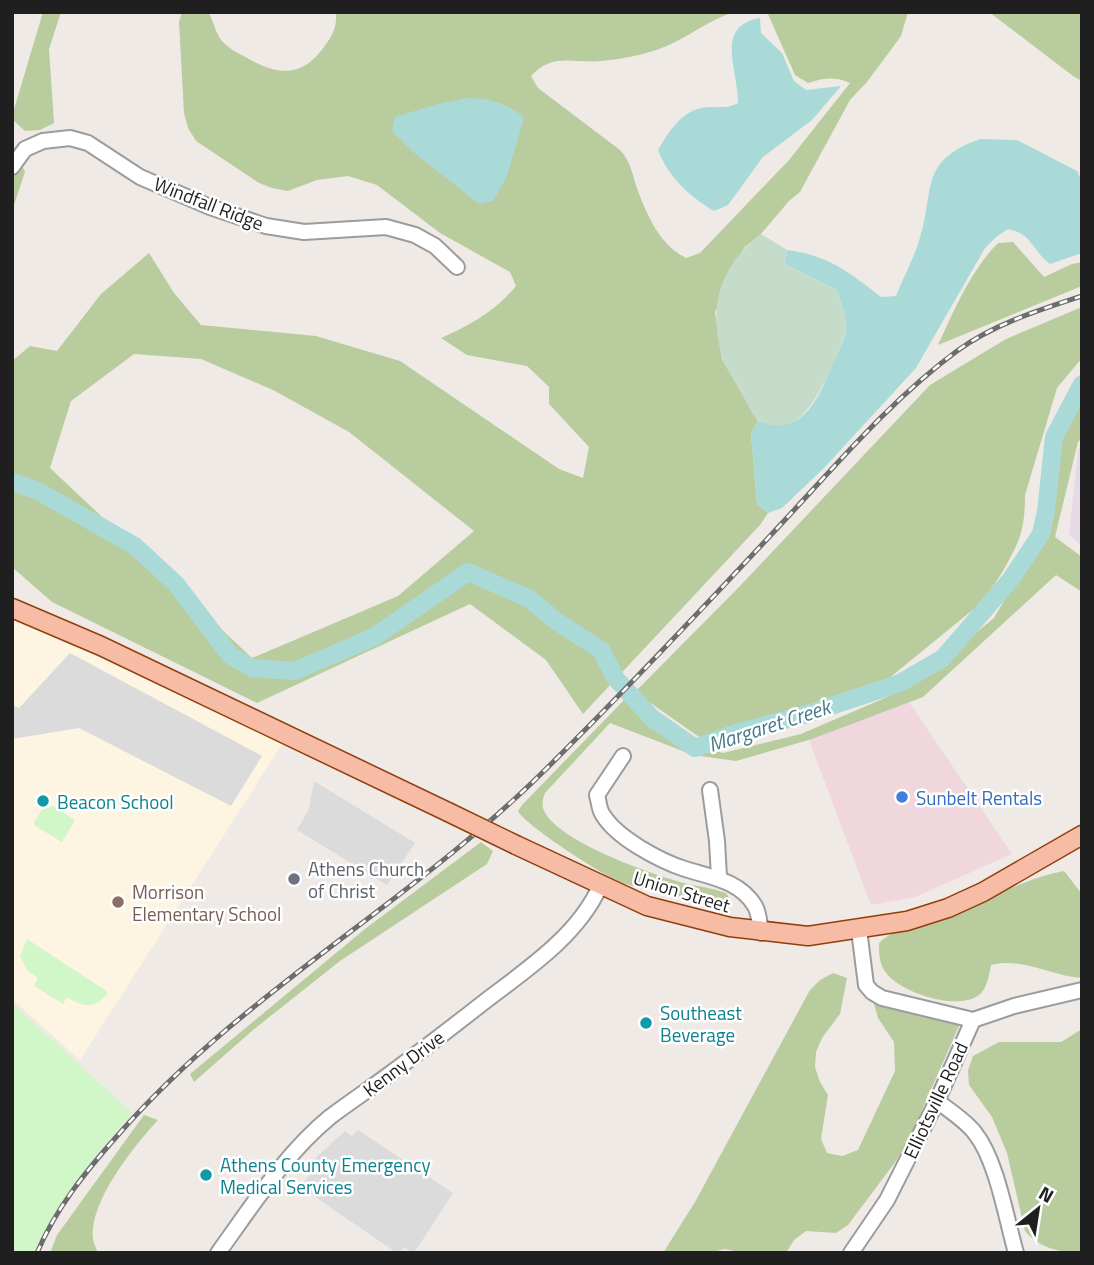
<svg xmlns="http://www.w3.org/2000/svg" width="1094" height="1265" font-family="'Titillium Web',sans-serif">
  <style>
    .commercial { fill: #efd7dd }
    .industrial { fill: #e7d9e8 }
    .education { fill: #fdf5e2 }
    .forest { fill: #b9cc9e; fill-rule: evenodd }
    .wetland { fill: #c5dccb }
    .park { fill: #d1f6c7 }
    .parking { fill: #dbdbdb }
    .water { fill: #aadad7 }
    .lines { fill: none; stroke-linecap: round; stroke-linejoin: round }
    .river { stroke: #aadad7; stroke-width: 18 }
    .minor-casing { stroke: #9c9c9c; stroke-width: 18 }
    .major-casing { stroke: #913e0a; stroke-width: 21 }
    .minor { stroke: #fff; stroke-width: 14 }
    .major { stroke: #f6bca5; stroke-width: 18 }
    .rail-casing { stroke: #6d6d6d; stroke-width: 5 }
    .rail { stroke: #fff; stroke-width: 2.5; stroke-dasharray: 8; stroke-linecap: butt }
    .major-bridge-casing { stroke: #913e0a; stroke-width: 21; stroke-linecap: butt }
    .major-bridge { stroke: #f6bca5; stroke-width: 18 }
    .shop-dot { fill: #3f7fe0; stroke: #fff; stroke-width: 2.5 }
    .culture-dot { fill: #0f9aa8; stroke: #fff; stroke-width: 2.5 }
    .worship-dot { fill: #6b7280; stroke: #fff; stroke-width: 2.5 }
    .education-dot { fill: #8d6e63; stroke: #fff; stroke-width: 2.5 }
    .labels { text-anchor: middle; dominant-baseline: central; stroke-width: 5; stroke-linejoin: round; paint-order: stroke }
    .street-label { font-size: 19px; fill: #1f1f1f; stroke: #fff }
    .shop-label { font-size: 19px; fill: #366cbe; stroke: #fff; text-anchor: start }
    .culture-label { font-size: 19px; fill: #0d838f; stroke: #fff; text-anchor: start }
    .worship-label { font-size: 19px; fill: #5b616d; stroke: #fff; text-anchor: start }
    .education-label { font-size: 19px; fill: #785e54; stroke: #fff; text-anchor: start }
    .water-label { font-size: 21px; font-style: italic; fill: #457b8b; stroke: #fff }
  </style>
  <rect width="100%" height="100%" fill="#efeae6"/>
  <!-- commercial -->
  <path class="commercial" d="M909 702 1012 854 915 897 871 905 809 740Z"/>
  <!-- industrial -->
  <path class="industrial" d="M1082 445V546L1069 535 1078 449Z"/>
  <!-- education -->
  <path class="education" d="M12 615 286 738 80 1060 12 999Z"/>
  <!-- forest -->
  <g class="forest">
    <path d="M43 12H61L49 49 54 123 40 130 25 131 12 119V116Z"/>
    <path d="M182 12H208C214 21 215 33 222 41 229 49 240 54 249 59 280 76 302 77 324 47 333 35 337 27 336 12H733C709 21 697 31 675 42 655 53 624 59 601 61 572 64 554 52 531 76L538 88 620 150C632 163 632 175 638 191 648 217 660 245 686 258L700 253 789 160 850 83C835 76 823 78 808 83L795 75 767 12H908L901 36 867 82 850 100 800 192 789 201 761 234 744 248 715 312 722 359 758 421 751 433 757 504 768 513 760 525 583 714 546 660 470 604 257 703 52 602 12 567V361L30 346 57 351 101 294 149 253 174 293 201 325 316 336 400 361 559 469 583 478 589 447 549 404V387L527 366 467 355 441 338C469 326 497 310 516 286L510 272 440 233 377 185 348 176 317 180 288 191 272 188 259 183 196 141 188 128 184 113 179 22ZM134 354 201 359 273 390 349 432 474 531 398 596 252 658 50 468 71 401Z"/>
    <path d="M989 12H1082V81L1073 76Z"/>
    <path d="M12 146 25 172 12 211Z"/>
    <path d="M1013 242 1044 277 1072 264 1082 262V286L938 345C954 310 971 270 998 243Z"/>
    <path d="M1082 307V358L1057 388 1025 495C1025 510 1024 526 1019 539 1012 558 990 595 975 608L882 684 709 744 635 692 739 587 930 385 1006 339Z"/>
    <path d="M1082 393V438L1078 442 1055 537 1082 557V592L1056 575 923 697 812 739 736 761 693 755 610 723 545 793C543 798 542 803 543 808 552 840 654 875 684 883 698 886 712 888 726 893L730 899C727 903 723 907 717 908 708 910 696 901 687 898 663 891 637 890 614 879 597 871 525 825 518 811L522 805 625 699 662 721 687 742 723 753 801 734 908 688 994 618 1043 533 1054 450Z"/>
    <path d="M481 842 493 851 487 864 340 961 253 1030 194 1082 190 1074 365 929Z"/>
    <path d="M1064 871 1082 894V978C1050 976 1022 957 991 965 989 975 987 989 979 995 957 1012 897 992 884 970 879 961 879 953 879 943 901 922 939 918 968 907 1000 894 1030 877 1064 871Z"/>
    <path d="M833 973 847 978 840 1014 822 1038 816 1052 815 1067 820 1082 828 1095 821 1139 827 1153 842 1156 858 1150 895 1071 894 1042 878 1018 874 1004 931 1018 946 1019 959 1026 911 1135 896 1161 848 1225 836 1233 806 1231 794 1240 786 1253H737C730 1248 720 1248 714 1253H663L695 1202 810 990 820 980Z"/>
    <path d="M1082 1029V1253C1061 1253 1039 1248 1025 1231L1007 1153 992 1117 969 1085 968 1070 973 1056 999 1042H1061Z"/>
    <path d="M144 1115 158 1120C134 1146 90 1201 93 1237 93 1242 96 1248 98 1253H50L57 1235Z"/>
  </g>
  <!-- wetland -->
  <path class="wetland" d="M761 234 787 250 785 264 837 290C839 301 846 315 846 326 846 335 829 376 823 385 812 406 788 443 759 421 751 415 745 398 740 389 734 379 725 368 722 357 708 306 719 267 761 234Z"/>
  <!-- park -->
  <g class="park">
    <path d="M53 806 75 820 62 842 35 826 34 822 43 808Z"/>
    <path d="M27 939 108 992C97 1009 84 1008 67 997L63 1004 34 986 38 978 27 970 20 956Z"/>
    <path d="M12 1003 132 1113 98 1153 61 1205 39 1253H12Z"/>
  </g>
  <!-- parking -->
  <g class="parking">
    <path d="M70 653 262 756 231 806 79 728 12 739V705L19 708Z"/>
    <path d="M314 781 415 843 387 885 297 830 309 809Z"/>
    <path d="M358 1130 453 1193 414 1253 404 1247 400 1253H397L308 1192 311 1186 303 1183 317 1167 312 1161 345 1131 352 1136Z"/>
  </g>
  <!-- water -->
  <g class="water">
    <path d="M760 18 761 33 782 53 794 81 806 90 841 86 812 120 763 157 728 205 714 211C689 196 669 178 658 150 670 129 685 106 712 107 724 107 728 108 738 103 738 69 714 26 760 18Z"/>
    <path d="M467 98C489 98 506 103 524 117L507 176 493 201 479 204 412 151 392 131 395 117 438 104Z"/>
    <path d="M980 139 1017 140 1077 171 1082 181V253L1050 264C1032 251 1033 234 1008 229L996 237 985 248 916 368 825 467 782 508 768 513 757 504 751 433 758 421C802 439 819 398 833 363 837 355 846 336 846 327 847 317 839 300 837 290L785 264 787 250C828 255 849 272 881 297L896 296C903 278 913 260 919 241 936 189 917 162 980 139Z"/>
  </g>
  <g class="lines">
    <!-- river -->
    <path class="river" d="M12 482 36 490 135 546 176 584 230 655 252 668 295 671 374 637 468 572 528 598 559 623 601 650 616 679 652 718 695 748 739 732 804 715 900 683 943 658 1011 579 1041 534 1046 511 1054 437 1082 384"/>
    <defs>
      <g id="minor">
        <path d="M12 167 25 149 43 141 70 138 88 143 140 177 210 207 266 226 304 232 386 227 415 235 435 246 457 267"/>
        <path d="M623 756 597 795C599 802 599 810 603 815 617 838 660 861 685 869 710 877 739 880 755 906 759 913 760 925 761 933"/>
        <path d="M710 790 717 841 719 877"/>
        <path d="M859 930 866 985 872 992 882 998 973 1020"/>
        <path d="M973 1020 1014 1006 1082 990"/>
        <path d="M937 1101C950 1111 965 1120 975 1133 997 1161 1006 1218 1016 1253"/>
        <path d="M218 1253C252 1206 285 1154 330 1117 350 1102 371 1088 391 1073 424 1049 456 1024 488 999 529 968 579 934 600 886"/>
        <path d="M851 1253 887 1200 937 1101 973 1020"/>
      </g>
      <g id="major">
        <path d="M12 608 101 646 448 812"/>
        <path d="M516 845 647 906 730 927 808 936 907 921 948 908 983 892 1082 835"/>
      </g>
    </defs>
    <!-- minor casing -->
    <use href="#minor" class="minor-casing"/>
    <!-- major casing -->
    <use href="#major" class="major-casing"/>
    <!-- minor -->
    <use href="#minor" class="minor"/>
    <!-- major -->
    <use href="#major" class="major"/>
    <defs>
      <path id="rail" d="M37 1253C56 1208 86 1171 118 1135 243 992 411 903 544 771 626 690 705 606 783 522 838 463 892 399 957 351 994 324 1039 310 1082 296"/>
    </defs>
    <!-- rail casing -->
    <use href="#rail" class="rail-casing"/>
    <!-- rail -->
    <use href="#rail" class="rail"/>
    <defs>
      <path id="major-bridge" d="M448 812 516 845"/>
    </defs>
    <!-- major-bridge casing -->
    <use href="#major-bridge" class="major-bridge-casing"/>
    <!-- major-bridge -->
    <use href="#major-bridge" class="major-bridge"/>
  </g>
  <!-- markers -->
  <circle class="shop-dot" cx="902" cy="797" r="7"/>
  <g class="culture-dot">
    <circle cx="43" cy="801" r="7"/>
    <circle cx="646" cy="1023" r="7"/>
    <circle cx="206" cy="1175" r="7"/>
  </g>
  <circle class="worship-dot" cx="294" cy="879" r="7"/>
  <circle class="education-dot" cx="118" cy="902" r="7"/>
  <g class="labels">
    <!-- street labels -->
    <g class="street-label">
      <text transform="translate(209 203) rotate(21)">Windfall Ridge</text>
      <text transform="translate(682 891) rotate(17)">Union Street</text>
      <text transform="translate(403 1063) rotate(-37)">Kenny Drive</text>
      <text transform="translate(935 1100) rotate(-65)">Elliotsville Road</text>
    </g>
    <!-- shop labels -->
    <g class="shop-label">
      <text x="916" y="797">Sunbelt Rentals</text>
    </g>
    <!-- culture labels -->
    <g class="culture-label">
      <text x="57" y="801">Beacon School</text>
      <text x="660" y="1012">Southeast<tspan x="660" dy="22">Beverage</tspan></text>
      <text x="220" y="1164">Athens County Emergency<tspan x="220" dy="22">Medical Services</tspan></text>
    </g>
    <!-- worship labels -->
    <g class="worship-label">
      <text x="308" y="868">Athens Church<tspan x="308" dy="22">of Christ</tspan></text>
    </g>
    <!-- education labels -->
    <g class="education-label">
      <text x="132" y="891">Morrison<tspan x="132" dy="22">Elementary School</tspan></text>
    </g>
    <!-- water labels -->
    <g class="water-label">
      <text transform="translate(769 725) rotate(-18)">Margaret Creek</text>
    </g>
  </g>
  <!-- border -->
  <rect width="1094" height="1265" fill="none" stroke="#1f1f1f" stroke-width="28"/>
  <!-- north arrow -->
  <g transform="translate(1038 1209) rotate(30)" stroke="#ffffff" stroke-width="5" paint-order="stroke">
  <path d="M0-5L12 26L0 18L-12 26Z" fill="#1f1f1f"/>
  <text y="-10" font-size="19" font-weight="bold" text-anchor="middle" fill="#1f1f1f">N</text>
  </g>
</svg>
